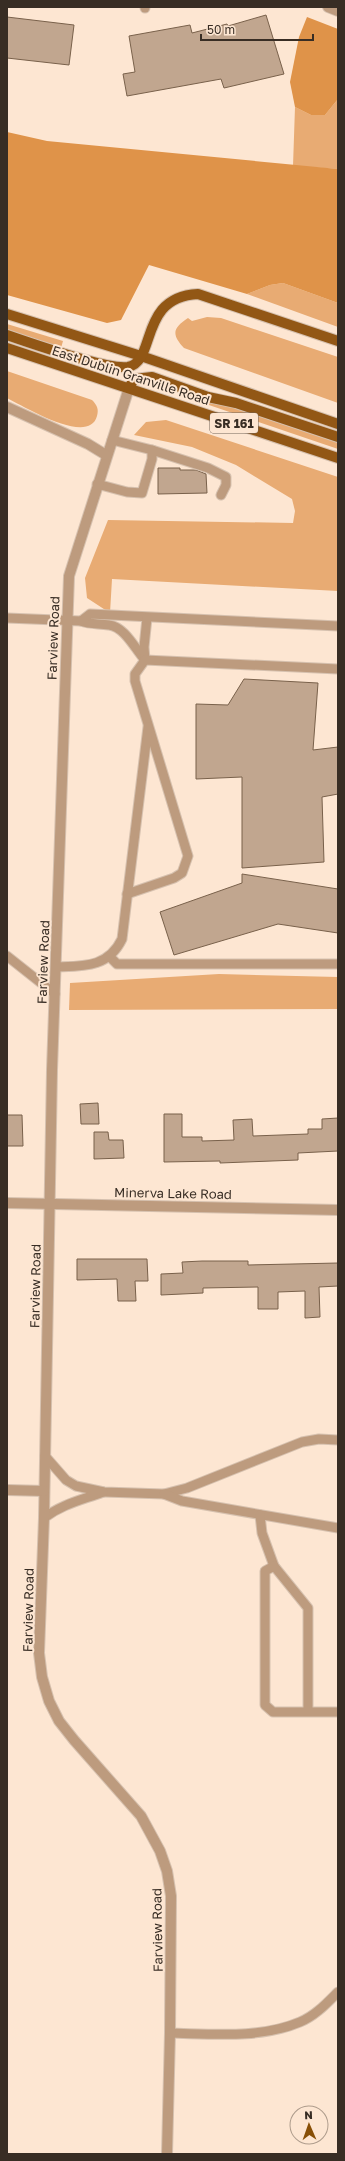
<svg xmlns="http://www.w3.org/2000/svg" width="345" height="2161" font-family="'Golos Text',sans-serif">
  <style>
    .green { fill: #e8ab73 }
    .forest { fill: #df9349 }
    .building { fill: #c1a68f; stroke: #79614b }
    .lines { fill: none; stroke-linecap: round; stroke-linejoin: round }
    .lane-casing { stroke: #d6c1af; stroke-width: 11 }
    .street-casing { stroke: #d6c1af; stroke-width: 12 }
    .primary-casing { stroke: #d6c1af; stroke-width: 12 }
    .lane { stroke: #bd9b7e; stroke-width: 9 }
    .street { stroke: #bd9b7e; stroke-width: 10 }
    .primary { stroke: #925715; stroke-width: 10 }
    .labels { text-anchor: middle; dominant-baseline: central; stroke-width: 4; stroke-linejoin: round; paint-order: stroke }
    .shield { fill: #fde6d2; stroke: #736458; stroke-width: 1 }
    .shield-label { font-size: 12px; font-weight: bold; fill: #382d24 }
    .street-label { font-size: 13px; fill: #382d24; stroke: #fde6d2 }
  </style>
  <rect width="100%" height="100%" fill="#fde6d2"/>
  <!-- green -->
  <g class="green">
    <path d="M338 99V169L293 166 295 107 311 115H325Z"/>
    <path d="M283 283 338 303V327L247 294 270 285Z"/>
    <path d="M207 317 221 318 338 357V403L184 348C171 334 173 328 188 318L192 321Z"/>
    <path d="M7 324 63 341 61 348 7 331Z"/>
    <path d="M7 371 92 400C97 405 99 409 97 416 89 446 25 407 7 398Z"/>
    <path d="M206 396 338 440V449L203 403Z"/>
    <path d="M166 420 338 477V591L112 579 110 613 87 598 85 578 108 520 293 523 295 511 292 499 236 465 192 447 134 435 146 422Z"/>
    <path d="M219 974 338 977V1009L69 1010 70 983Z"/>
  </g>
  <!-- forest -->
  <g class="forest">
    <path d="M307 17 338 29V99L325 115H311L295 107 290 82 299 37Z"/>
    <path d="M7 132 47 141 338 169V303L283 283 270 285 247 294 149 265 121 320 107 323 7 295Z"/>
  </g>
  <!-- building -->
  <g class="building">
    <path d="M266 15 284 74 224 88 221 79 127 96 123 74 135 72 129 36 190 25 192 33 227 24 228 26Z"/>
    <path d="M7 17 74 25 69 65 7 58Z"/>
    <path d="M158 468H180V470H196L206 474 207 493 158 494Z"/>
    <path d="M244 679 318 683 313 750 338 747V794L322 797 324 862 242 868V777L196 779V704L228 705Z"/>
    <path d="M242 874 338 889V933L278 924 174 955 160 912 242 883Z"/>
    <path d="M98 1103 99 1124H81L80 1104Z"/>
    <path d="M164 1114H182V1137H202V1141L234 1140 233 1120 252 1119 253 1136 308 1134V1129H322V1119L338 1118V1151L298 1153V1160L220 1163V1161L164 1162Z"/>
    <path d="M7 1115H22L23 1146H7Z"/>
    <path d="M94 1132H108L109 1140H123L124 1158 94 1159Z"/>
    <path d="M77 1259H147L148 1281H135L136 1301H118L117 1279 77 1280Z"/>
    <path d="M202 1261H248V1265L338 1263V1286L319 1287 320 1317 305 1318V1291L278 1292V1309H258V1287L203 1288V1293L161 1295V1274L183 1273 182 1262Z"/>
  </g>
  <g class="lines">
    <defs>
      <g id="lane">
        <path d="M145 8V7"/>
        <path d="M152 450 208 468 226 477V485L221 495"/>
        <path d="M97 484 127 492 142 493 152 459V450L112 440"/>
        <path d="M7 618 81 621C91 625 99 623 109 625 125 627 135 649 145 660"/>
        <path d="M81 621 90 614 338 626"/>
        <path d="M145 660 144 647 147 618"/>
        <path d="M127 894 174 878 182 873 188 856 135 681V674L145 660 338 669"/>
        <path d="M7 956 55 994"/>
        <path d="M110 957 117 964H338"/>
        <path d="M56 967C83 966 108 968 122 939L148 727"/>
        <path d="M45 1456 66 1480 76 1486 104 1492 164 1494 187 1488 302 1442 319 1439 338 1440"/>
        <path d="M164 1494 182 1501 338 1528"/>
        <path d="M260 1515 262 1533 274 1566"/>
        <path d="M44 1518C62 1504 82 1500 103 1492"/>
        <path d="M308 1711V1608L274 1566 265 1571V1705L273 1712H338"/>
        <path d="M170 2033C213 2034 260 2039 300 2022 315 2016 327 2003 338 1992"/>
      </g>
      <g id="street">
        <path d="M328 7 338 11"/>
        <path d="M129 388 69 576 52 1070 44 1518 39 1653 42 1677 49 1701 59 1721 74 1740 141 1816 160 1851 167 1871 171 1896 170 2033 167 2154"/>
        <path d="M7 407 88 444 106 455"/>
        <path d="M7 1203 338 1210"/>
        <path d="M7 1490 44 1491"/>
      </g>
      <g id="primary">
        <path d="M7 314 141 356 338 424"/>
        <path d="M7 335C30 343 108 370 128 367 157 361 138 297 198 294L338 341"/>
        <path d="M7 348 338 458"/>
        <path d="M129 388 134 379 152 377 208 397 236 403 338 437"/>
      </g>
    </defs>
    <!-- lane casing -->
    <use href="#lane" class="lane-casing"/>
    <!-- street casing -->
    <use href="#street" class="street-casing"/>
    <!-- primary casing -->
    <use href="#primary" class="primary-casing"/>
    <!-- lane -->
    <use href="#lane" class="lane"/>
    <!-- street -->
    <use href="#street" class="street"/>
    <!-- primary -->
    <use href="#primary" class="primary"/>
  </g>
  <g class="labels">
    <!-- shield labels -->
    <rect class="shield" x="210" y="413" width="48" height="20" rx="3"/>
    <g class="shield-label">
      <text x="234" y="423">SR 161</text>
    </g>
    <!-- street labels -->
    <g class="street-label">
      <text transform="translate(131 375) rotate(18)">East Dublin Granville Road</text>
      <text transform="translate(53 638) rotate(-88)">Farview Road</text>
      <text transform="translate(43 962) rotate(-88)">Farview Road</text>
      <text transform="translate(173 1193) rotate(1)">Minerva Lake Road</text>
      <text transform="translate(35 1286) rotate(-89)">Farview Road</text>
      <text transform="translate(28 1610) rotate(-89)">Farview Road</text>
      <text transform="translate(157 1930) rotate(-91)">Farview Road</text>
    </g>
  </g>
  <!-- border -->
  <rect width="345" height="2161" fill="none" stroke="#382d24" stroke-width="16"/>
  <!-- north arrow -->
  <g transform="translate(309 2125) rotate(358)"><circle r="19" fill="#fde6d2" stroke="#ae9c8c"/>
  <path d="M0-3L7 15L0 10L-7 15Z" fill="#884f06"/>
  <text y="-6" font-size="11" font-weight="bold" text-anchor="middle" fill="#382d24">N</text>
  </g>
  <!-- scale -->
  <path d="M201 34v6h112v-6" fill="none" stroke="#382d24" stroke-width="2"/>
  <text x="207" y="34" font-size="12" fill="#382d24" stroke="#fde6d2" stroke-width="3" paint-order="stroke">50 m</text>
</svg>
